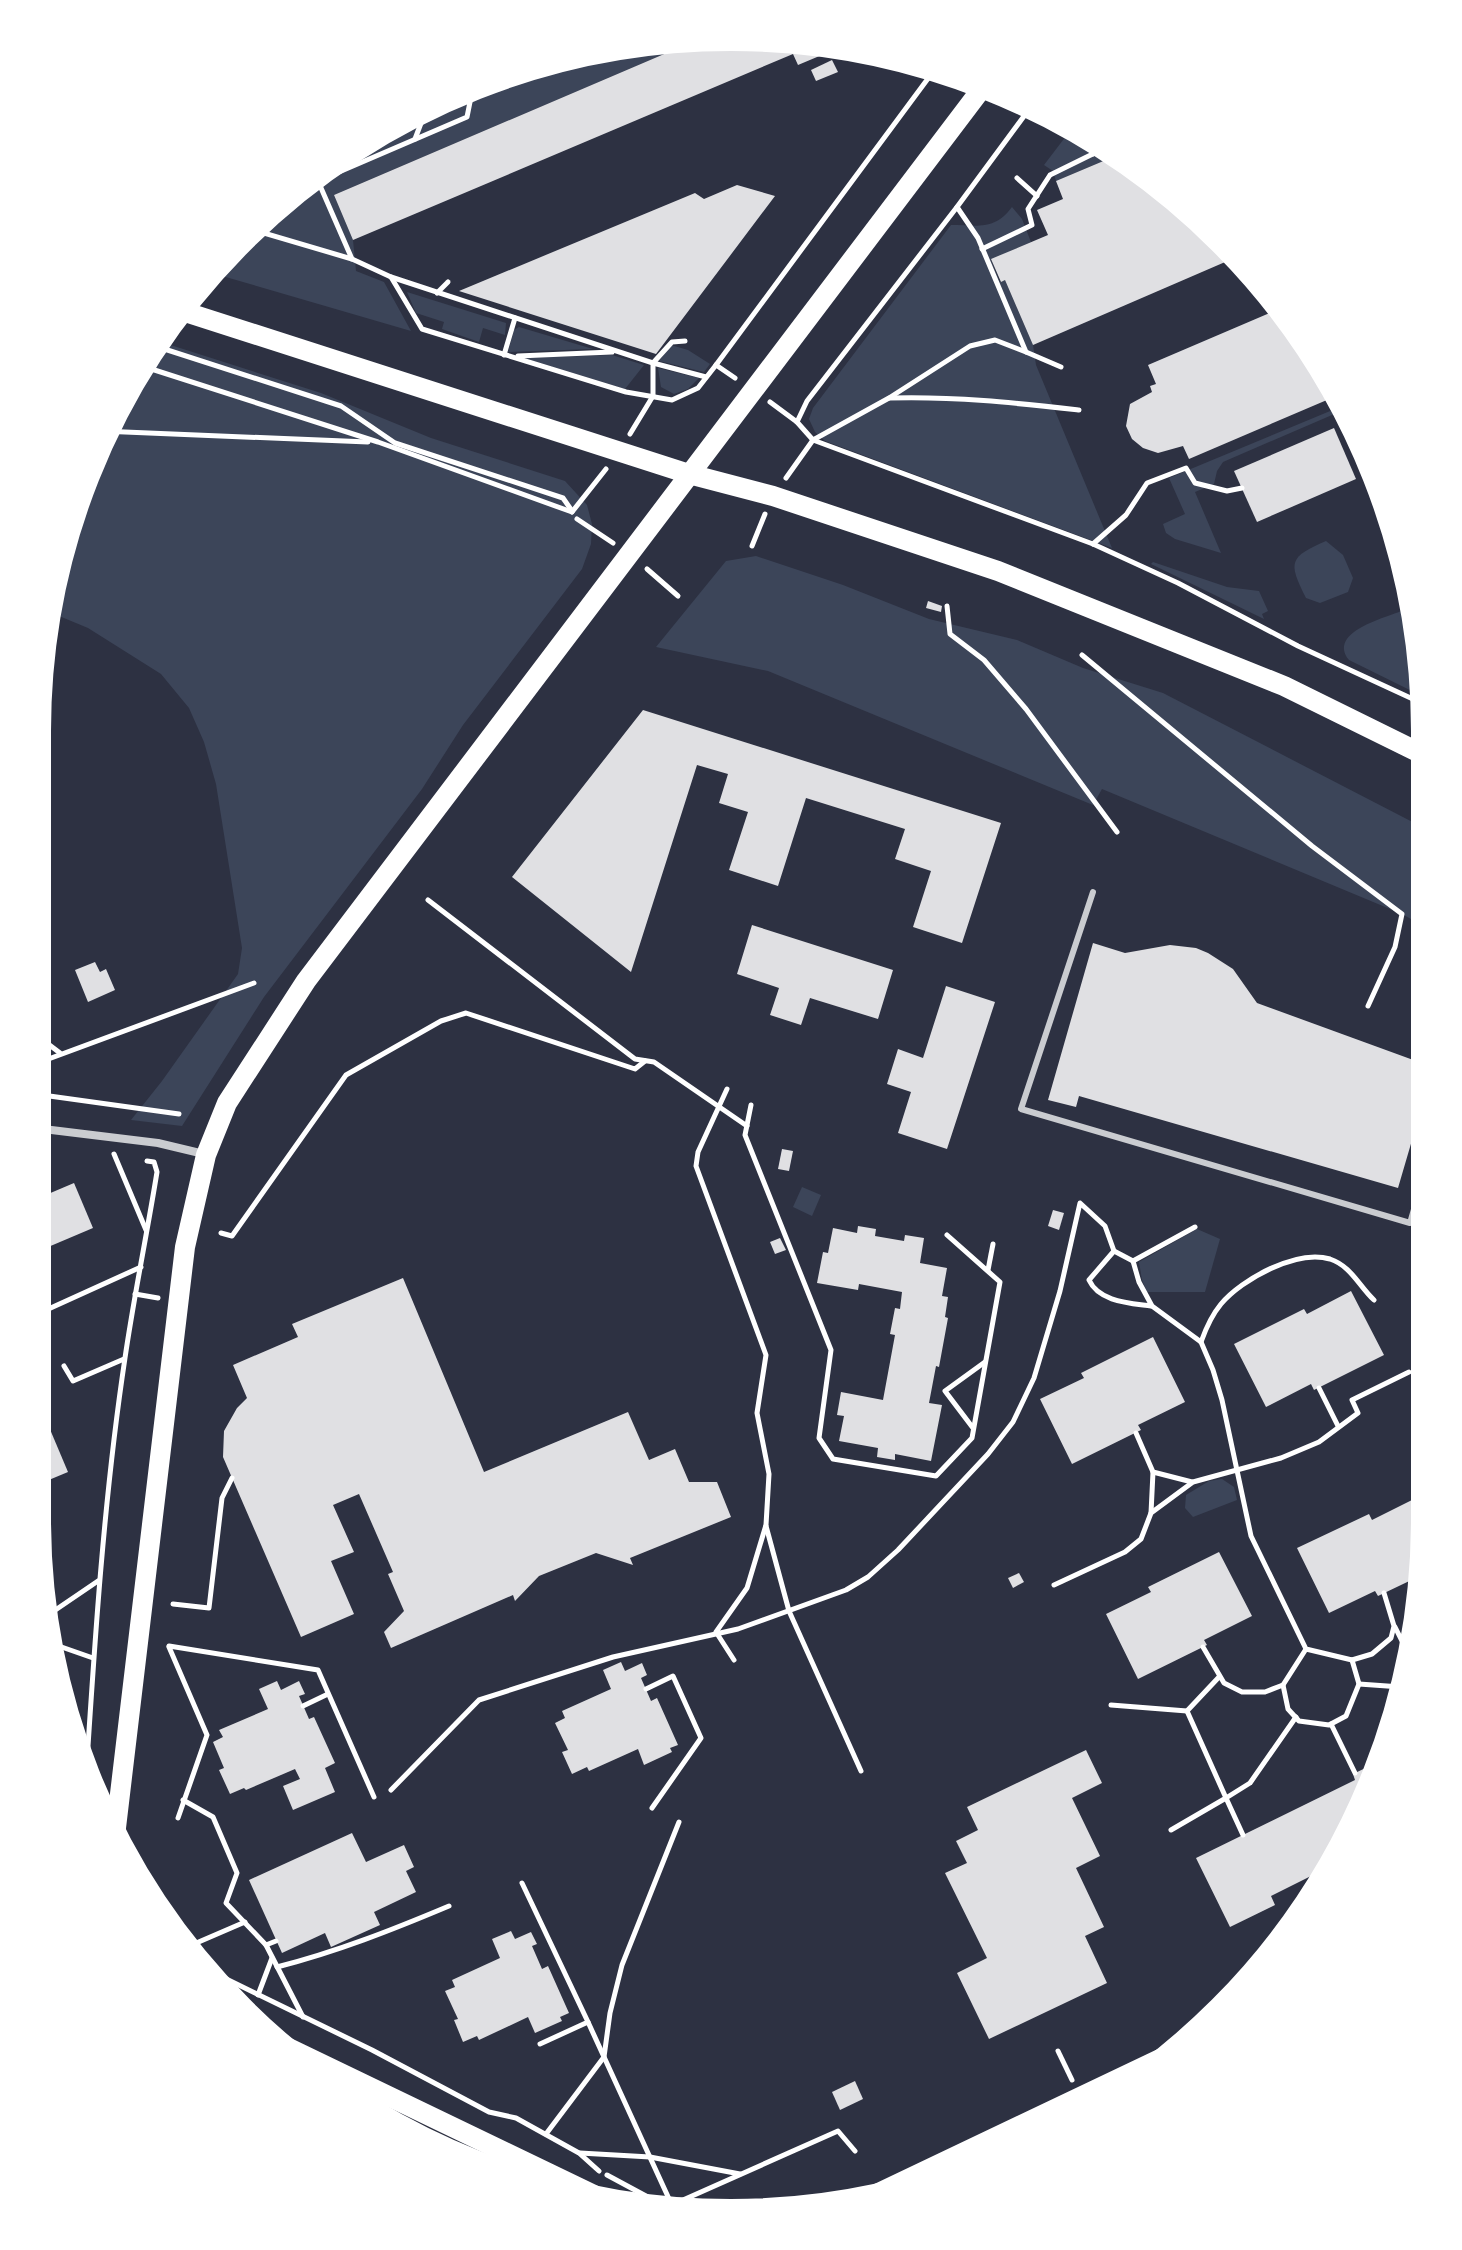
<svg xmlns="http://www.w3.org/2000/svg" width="1462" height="2250" font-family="Merriweather,serif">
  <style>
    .green { fill: #3c4559 }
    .building { fill: #e0e0e3 }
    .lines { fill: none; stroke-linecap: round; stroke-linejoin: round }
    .path { stroke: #fff; stroke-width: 5 }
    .service { stroke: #caccd0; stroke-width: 6 }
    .minor { stroke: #caccd0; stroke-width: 8 }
    .primary { stroke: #fff; stroke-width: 20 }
    .rim { fill: none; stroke: #fff; stroke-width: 10 }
  </style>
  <rect width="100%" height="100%" fill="#2d3142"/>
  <!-- green -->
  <g class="green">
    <path d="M686 33 711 34 334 195 353 240 356 271 384 282 411 331 205 271 306 176 422 104 551 56Z"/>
    <path d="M1076 123 1120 154 1056 181 1053 171 1044 165Z"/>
    <path d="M1012 207 1022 219 1031 242 991 260 1000 282 1005 280 1033 345 1036 365 1112 548 825 441 815 432 809 419 813 408 951 225C978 225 994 231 1012 207Z"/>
    <path d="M407 292 506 323 505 335 483 328 479 342 442 329 444 322 416 313Z"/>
    <path d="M519 327 593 349 508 352 514 330Z"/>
    <path d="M158 341 321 393 431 438 565 481 587 505 592 524 591 544 582 569 463 725 422 789 264 997 182 1126 131 1120 162 1081 238 974 242 948 216 784 204 742 189 708 161 674 88 628 47 611 104 422Z"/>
    <path d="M671 345 688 350 710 364 704 372 659 361Z"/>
    <path d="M612 355 644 365 625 389 524 358Z"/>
    <path d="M658 368 699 378 688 389 674 394 661 387Z"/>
    <path d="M1347 404 1359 425 1340 415H1332L1223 462 1217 471 1214 484 1195 492 1221 553 1175 539 1166 533 1163 524 1185 514 1169 478Z"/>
    <path d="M1326 541 1343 555 1353 578 1348 592 1320 603 1306 598C1287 561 1290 557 1326 541Z"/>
    <path d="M756 556 843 585 929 619 1017 640 1083 668 1163 693 1428 830 1427 928 1402 914 1102 789 1093 805 768 671 656 647 726 561Z"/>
    <path d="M1153 562 1227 587 1259 591 1268 611 1262 614 1264 619 1151 564Z"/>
    <path d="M1404 610C1425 619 1429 678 1428 699L1349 660C1327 632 1385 618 1404 610Z"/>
    <path d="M802 1187 821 1195 812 1216 793 1207Z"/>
    <path d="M1197 1229 1220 1239 1205 1292H1147L1142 1280 1139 1262Z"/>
    <path d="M1222 1479 1234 1487 1237 1500 1193 1517 1185 1508 1186 1495 1209 1481Z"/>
  </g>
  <!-- building -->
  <g class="building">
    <path d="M711 34 823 38 848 44 798 65 793 54 353 240 334 195Z"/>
    <path d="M832 60 838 72 816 81 811 70Z"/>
    <path d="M1120 154 1192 206 1239 256 1033 345 1005 280 1001 282 991 259 1048 235 1037 210 1063 199 1056 181Z"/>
    <path d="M737 185 775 196 656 354 459 291 695 193 704 199Z"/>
    <path d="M1286 306 1341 394 1189 459 1183 446 1158 453 1143 448 1132 439 1126 426 1130 404 1152 392 1150 386 1156 384 1148 365Z"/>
    <path d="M1334 428 1356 479 1257 522 1234 471Z"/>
    <path d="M928 601 942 606 941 612 926 608Z"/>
    <path d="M643 710 1001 823 962 943 913 927 931 871 895 859 905 829 806 798 778 886 729 870 748 812 719 803 728 774 697 765 631 972 512 877Z"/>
    <path d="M752 925 893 970 878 1019 810 998 801 1025 770 1015 779 988 737 974Z"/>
    <path d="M1093 943 1125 953 1170 945 1196 948 1208 953 1233 969 1257 1003 1427 1065V1089L1398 1188 1079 1096 1076 1107 1048 1100Z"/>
    <path d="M95 962 100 972 106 969 115 990 88 1002 75 970Z"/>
    <path d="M946 986 995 1002 947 1149 898 1133 911 1092 887 1084 898 1049 923 1058Z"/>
    <path d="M782 1149 793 1151 789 1171 778 1169Z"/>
    <path d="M74 1183 93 1228 34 1253V1200Z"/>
    <path d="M1053 1210 1064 1213 1059 1230 1048 1226Z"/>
    <path d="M858 1226 876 1229 875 1236 904 1241 905 1235 924 1238 920 1263 947 1268 942 1296 948 1297 945 1317 948 1318 939 1367 936 1366 929 1403 942 1405 931 1461 895 1454V1460L877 1457 878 1448 839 1441 844 1416 837 1415 841 1392 883 1400 895 1335 890 1334 895 1308 900 1309 902 1292 859 1284 858 1290 817 1283 823 1252 828 1253 833 1228 857 1233Z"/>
    <path d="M780 1238 786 1250 775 1254 770 1242Z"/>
    <path d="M403 1278 484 1472 628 1412 649 1460 675 1449 689 1482H717L731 1517 630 1558 633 1565 596 1553 539 1576 515 1601 513 1595 391 1648 384 1632 404 1611 388 1574 393 1572 359 1494 333 1505 354 1552 331 1561 354 1614 301 1637 223 1457 224 1431 237 1408 247 1398 233 1365 298 1337 292 1324Z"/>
    <path d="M1351 1291 1384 1355 1314 1390 1311 1384 1266 1407 1234 1344 1304 1309 1307 1314Z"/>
    <path d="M1153 1337 1185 1402 1138 1425 1141 1430 1072 1464 1040 1399 1084 1378 1081 1373Z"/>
    <path d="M49 1427 68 1472 32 1487 33 1434Z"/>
    <path d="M1416 1498 1424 1516V1574L1378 1596 1375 1591 1329 1613 1297 1548 1369 1514 1372 1520Z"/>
    <path d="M1219 1552 1252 1616 1204 1640 1207 1645 1138 1679 1106 1614 1151 1592 1148 1587Z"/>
    <path d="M1019 1573 1024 1582 1013 1588 1008 1578Z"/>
    <path d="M621 1662 625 1671 642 1663 647 1675 641 1678 651 1701 657 1698 678 1745 670 1748 672 1752 644 1765 638 1749 589 1771 587 1767 572 1774 562 1752 568 1750 555 1723 565 1718 562 1711 611 1689 603 1670Z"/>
    <path d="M277 1681 281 1690 299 1681 305 1694 299 1696 309 1719 314 1717 335 1763 325 1768 335 1792 293 1810 283 1786 300 1779 295 1769 246 1790 244 1788 230 1794 219 1770 224 1768 213 1742 223 1737 219 1730 268 1709 259 1689Z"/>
    <path d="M1086 1750 1102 1783 1072 1798 1100 1856 1076 1868 1104 1927 1085 1936 1107 1983 989 2039 957 1973 987 1958 945 1873 967 1863 956 1841 978 1830 967 1807Z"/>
    <path d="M1378 1762 1358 1828 1333 1865 1271 1896 1275 1905 1230 1927 1196 1858 1355 1780 1353 1774Z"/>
    <path d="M352 1833 366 1862 404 1845 414 1867 406 1871 416 1892 374 1912 380 1925 331 1947 325 1933 282 1953 249 1880Z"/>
    <path d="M511 1931 515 1939 531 1932 537 1944 532 1946 542 1969 548 1966 569 2013 560 2017 562 2021 535 2033 528 2017 479 2040 477 2036 463 2042 454 2020 458 2019 445 1991 455 1987 452 1980 500 1958 492 1939Z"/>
    <path d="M855 2081 863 2099 840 2110 832 2092Z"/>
  </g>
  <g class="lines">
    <!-- path -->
    <g class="path">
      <path d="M1083 127 1093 154"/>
      <path d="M415 139 429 102"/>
      <path d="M303 178 318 181"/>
      <path d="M1017 178 1037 196"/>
      <path d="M957 207 978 238 1026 352 1061 367"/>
      <path d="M250 229 352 259 391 277 422 329 626 392 672 400 698 388 716 365 938 65"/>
      <path d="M982 249 1032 225 1028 209 1050 175 1109 146"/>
      <path d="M352 259 318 181 467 117 472 92"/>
      <path d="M391 277 653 363V396L630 434"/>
      <path d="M437 293 448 282"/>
      <path d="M685 341 672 342 653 363 706 377"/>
      <path d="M155 346 341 406 395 443 563 498 572 511"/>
      <path d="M504 355 515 318"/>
      <path d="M518 356 612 352"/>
      <path d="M716 365 735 378"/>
      <path d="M142 366 378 442 572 512"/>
      <path d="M889 398C954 396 1016 403 1079 410"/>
      <path d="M770 402 797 422 813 440 1093 544 1178 583 1298 646 1428 706"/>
      <path d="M797 422 807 401 957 207 1033 104"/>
      <path d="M101 431 368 442"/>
      <path d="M786 478 813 440 889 398 970 346 995 340 1026 352"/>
      <path d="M572 512 606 469"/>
      <path d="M577 519 613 543"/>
      <path d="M1093 544 1126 515 1147 483 1186 468 1195 483 1227 491 1242 488"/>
      <path d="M752 546 765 514"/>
      <path d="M647 569 678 596"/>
      <path d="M947 606 950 634 984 660 1026 709 1117 832"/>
      <path d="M1082 655 1312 846 1402 914 1395 947 1368 1006"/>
      <path d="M428 900 635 1059 654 1062 747 1126"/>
      <path d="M35 1034 60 1053"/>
      <path d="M35 1064 254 983"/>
      <path d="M727 1089 698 1152 696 1166 766 1355 757 1413 769 1474 766 1525 747 1588 716 1632 734 1660"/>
      <path d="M35 1094 179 1114"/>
      <path d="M751 1105 745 1135 831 1350 819 1438 833 1459 936 1476 972 1438 1000 1282 947 1235"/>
      <path d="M114 1154 146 1230"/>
      <path d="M221 1233 232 1236 346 1075 441 1021 466 1013 635 1069 645 1061"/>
      <path d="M1114 1251 1089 1280C1099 1302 1130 1303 1151 1306"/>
      <path d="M1133 1261 1139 1282 1152 1306 1201 1342 1213 1370 1222 1400 1251 1536 1306 1649 1352 1660 1372 1654 1391 1638 1394 1626 1384 1593"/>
      <path d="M988 1270 993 1244"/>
      <path d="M135 1294 158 1298"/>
      <path d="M33 1316 141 1267"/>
      <path d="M1201 1342C1206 1328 1211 1316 1221 1304 1242 1279 1297 1249 1330 1259 1351 1266 1359 1286 1374 1300"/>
      <path d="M64 1366 73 1381 124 1359"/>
      <path d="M1319 1388 1338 1426"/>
      <path d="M973 1428 945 1391 985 1362"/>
      <path d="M1136 1433 1153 1472 1192 1482"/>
      <path d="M1151 1513 1153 1472"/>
      <path d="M766 1526 789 1611 861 1771"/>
      <path d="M1054 1585 1125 1552 1141 1539 1151 1513 1193 1482 1281 1458 1319 1442 1358 1413 1352 1400 1409 1372"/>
      <path d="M173 1604 209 1608 222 1498 232 1478"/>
      <path d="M48 1615 98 1581"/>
      <path d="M1395 1627 1410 1657"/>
      <path d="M53 1644 93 1658"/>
      <path d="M169 1646 318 1670 374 1797"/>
      <path d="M169 1647 207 1735 178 1818"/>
      <path d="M1203 1647 1224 1683 1242 1692H1265L1283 1685 1306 1649"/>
      <path d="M1359 1684 1401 1687"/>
      <path d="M1283 1685 1288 1709 1299 1721 1329 1725 1346 1716 1359 1684 1352 1660"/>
      <path d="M646 1689 673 1676 701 1738 652 1808"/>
      <path d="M1111 1705 1187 1711"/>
      <path d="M303 1706 328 1694"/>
      <path d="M1331 1724 1355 1773"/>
      <path d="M86 1777C95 1637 104 1497 125 1358 134 1296 147 1234 157 1172L154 1162 147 1161"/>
      <path d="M391 1790 479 1700 613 1657 738 1629 846 1590 868 1577 898 1550 988 1454 1013 1422 1034 1378 1060 1291 1080 1203 1105 1226 1114 1251 1133 1261 1195 1227"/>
      <path d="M183 1800 213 1817 237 1873 226 1903 266 1945"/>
      <path d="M1171 1830 1226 1798 1187 1711 1219 1677"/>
      <path d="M1243 1835 1226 1798 1250 1783 1296 1717"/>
      <path d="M522 1883 588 2022 540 2044"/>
      <path d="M276 1941 266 1945 303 2017"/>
      <path d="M187 1947 245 1922"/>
      <path d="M277 1967C336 1952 392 1930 449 1906"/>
      <path d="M210 1971 372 2050 489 2112 516 2118 579 2153 599 2171"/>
      <path d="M258 1995 272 1958"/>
      <path d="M588 2022 670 2201 659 2203"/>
      <path d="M1058 2051 1072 2080"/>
      <path d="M546 2134 604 2057 610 2013 622 1965 679 1822"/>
      <path d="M580 2153 650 2157 740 2174"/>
      <path d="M607 2175 659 2203 656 2210"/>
      <path d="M670 2201 683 2200 838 2131 855 2151"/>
    </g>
    <!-- service -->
    <path class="service" d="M1093 892 1021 1109 1410 1223 1426 1168"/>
    <!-- minor -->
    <path class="minor" d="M35 1128 158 1143 204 1154"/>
    <!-- primary -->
    <g class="primary">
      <path d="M179 310 689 474 773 496 998 571 1284 686 1428 757"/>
      <path d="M115 1836 185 1247 206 1155 227 1103 306 981 986 83"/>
      <path d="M274 2041 594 2195"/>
      <path d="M866 2199 1160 2059"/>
    </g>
  </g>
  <!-- crop -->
  <path d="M0 0H1462V2250H0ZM731 46H731A685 685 0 0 1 1416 731V1519A685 685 0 0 1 731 2204H731A685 685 0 0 1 46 1519V731A685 685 0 0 1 731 46Z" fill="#fff" fill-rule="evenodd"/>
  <path class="rim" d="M731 46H731A685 685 0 0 1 1416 731V1519A685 685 0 0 1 731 2204H731A685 685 0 0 1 46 1519V731A685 685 0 0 1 731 46Z"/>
</svg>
